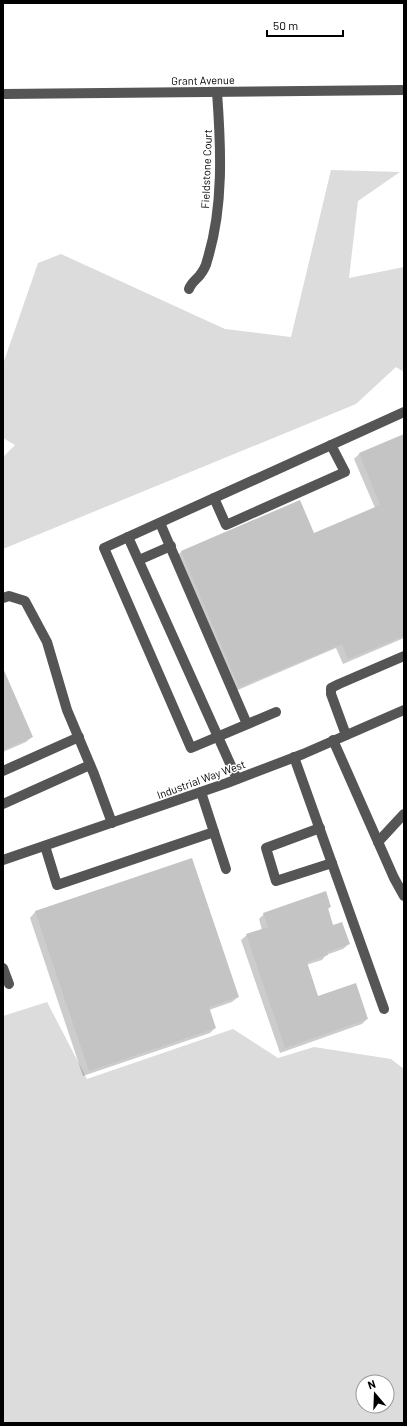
<svg xmlns="http://www.w3.org/2000/svg" width="407" height="1426" font-family="Barlow,sans-serif">
  <style>
    .green { fill: #dcdcdc; fill-rule: evenodd }
    .shadow { fill: #0003 }
    .building { fill: #c4c4c4 }
    .lines { fill: none; stroke-linecap: round; stroke-linejoin: round }
    .minor { stroke: #555; stroke-width: 10 }
    .labels { text-anchor: middle; dominant-baseline: central; stroke-width: 3; stroke-linejoin: round; paint-order: stroke }
    .street-label { font-size: 11px; fill: #000; stroke: #fff }
  </style>
  <rect width="100%" height="100%" fill="#fff"/>
  <!-- green -->
  <g class="green">
    <path d="M331 170 400 172 358 201 349 278 404 267V372L396 367 356 404 3 549V457L15 445 3 438V364L38 263 61 254 225 329 291 337Z"/>
    <path d="M47 1002 87 1079 233 1029 278 1058 314 1047 391 1059 404 1069V1423H3V1016ZM363 1382H387V1406H363Z"/>
  </g>
  <!-- shadow -->
  <g class="shadow">
    <path d="M404 435V638L343 664 336 648 233 692 176 557 182 551 313 534 375 508 354 459 359 454Z"/>
    <path d="M3 670 32 737 26 742 3 752Z"/>
    <path d="M191 859 238 997 232 1002 209 1010 215 1028 210 1033 83 1076 30 918 35 912Z"/>
    <path d="M330 907 327 910 333 926 349 944 343 949 326 955 322 960 306 965 317 997 367 1019 362 1024 280 1053 241 940 247 935 262 930 259 919 264 914Z"/>
  </g>
  <!-- building -->
  <g class="building">
    <path d="M404 434V636L348 659 342 644 239 687 181 551 300 500 314 533 380 505 359 453Z"/>
    <path d="M3 668 33 737 3 750Z"/>
    <path d="M192 858 239 997 209 1007 216 1028 89 1071 35 911Z"/>
    <path d="M326 891 331 907 328 908 333 925 342 922 350 944 327 952 328 955 307 962 318 996 356 983 368 1019 285 1048 246 934 268 927 263 913Z"/>
  </g>
  <g class="lines">
    <!-- minor -->
    <g class="minor">
      <path d="M3 94 404 90"/>
      <path d="M189 289C191 283 197 279 200 275 203 271 206 266 207 261 224 207 221 147 217 92"/>
      <path d="M214 498 226 525 345 472 331 445"/>
      <path d="M160 523 247 724"/>
      <path d="M128 537 104 548 191 748 276 712"/>
      <path d="M139 560 171 546"/>
      <path d="M3 598 9 596 25 601 47 642 67 710 94 774 112 823"/>
      <path d="M346 735 331 694V688L339 684 404 656"/>
      <path d="M333 740 394 878 404 896"/>
      <path d="M294 757 384 1009"/>
      <path d="M3 771 79 737"/>
      <path d="M237 779 128 537 404 412"/>
      <path d="M3 804 90 765"/>
      <path d="M320 828 266 848 276 881 332 863"/>
      <path d="M214 832 226 869"/>
      <path d="M378 842 404 814"/>
      <path d="M45 846 57 885 214 832 201 792"/>
      <path d="M3 860 227 783 303 754 404 710"/>
      <path d="M3 968 9 984"/>
    </g>
  </g>
  <g class="labels">
    <!-- street labels -->
    <g class="street-label">
      <text transform="translate(203 80) rotate(-1)">Grant Avenue</text>
      <text transform="translate(206 169) rotate(-88)">Fieldstone Court</text>
      <text transform="translate(201 779) rotate(-20)">Industrial Way West</text>
    </g>
  </g>
  <!-- border -->
  <rect width="407" height="1426" fill="none" stroke="#000000" stroke-width="8"/>
  <!-- north arrow -->
  <g transform="translate(375 1394) rotate(341)"><circle r="19" fill="#ffffff" stroke="#999999"/>
  <path d="M0-3L7 15L0 10L-7 15Z" fill="#000000"/>
  <text y="-6" font-size="11" font-weight="bold" text-anchor="middle" fill="#000000">N</text>
  </g>
  <!-- scale -->
  <path d="M267 30v6h76v-6" fill="none" stroke="#000000" stroke-width="2"/>
  <text x="273" y="30" font-size="12" fill="#000000" stroke="#ffffff" stroke-width="3" paint-order="stroke">50 m</text>
</svg>
